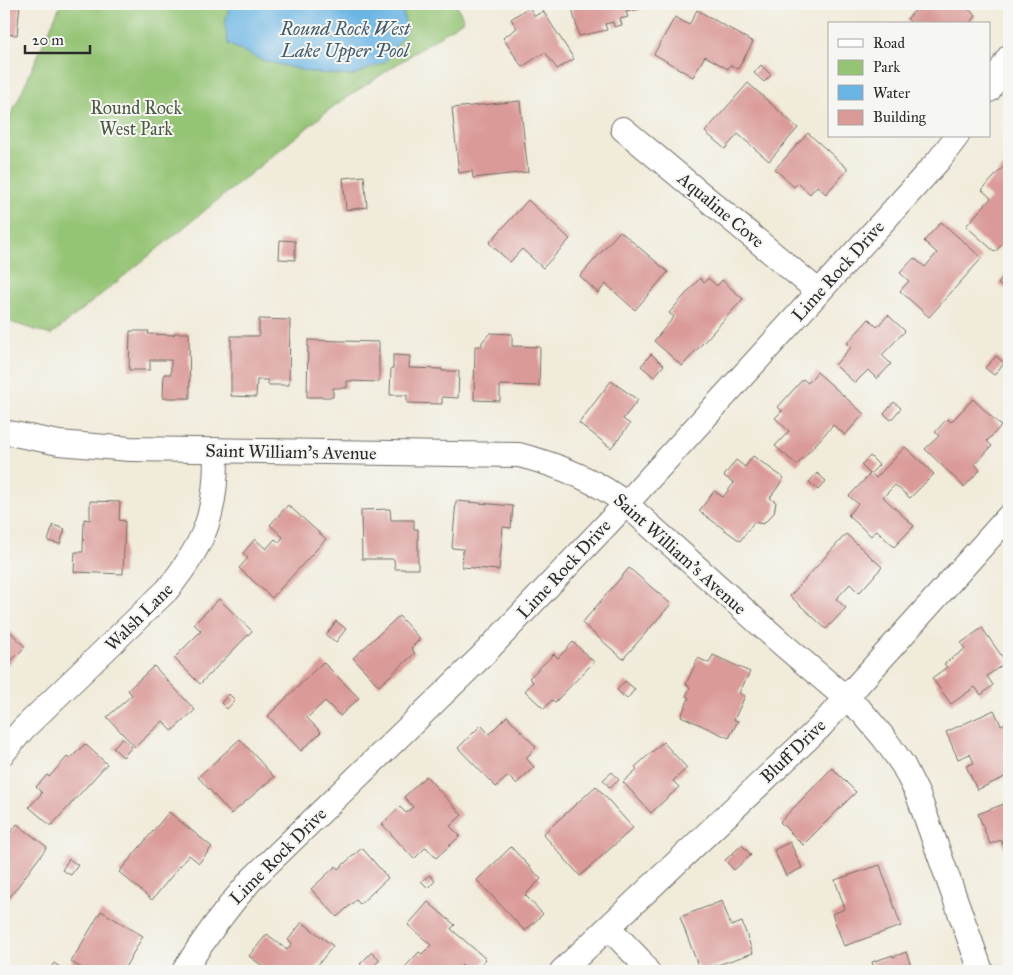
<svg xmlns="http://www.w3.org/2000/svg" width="1013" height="975" font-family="'IM FELL Great Primer',serif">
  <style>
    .green { fill: #94c474; stroke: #607850 }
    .water { fill: #6bb5e4; stroke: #4b7088 }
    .building { fill: #da9a97 }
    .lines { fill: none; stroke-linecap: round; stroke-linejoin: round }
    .street-casing { stroke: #706e68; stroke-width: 26 }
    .street { stroke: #fff; stroke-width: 24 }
    .labels { text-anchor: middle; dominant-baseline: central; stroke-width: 4; stroke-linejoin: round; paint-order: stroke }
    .park-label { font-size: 18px; fill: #4a5941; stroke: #f6f6f2 }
    .street-label { font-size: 18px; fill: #2b2b2b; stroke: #f6f6f2 }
    .water-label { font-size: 19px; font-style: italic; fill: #415b6c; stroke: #f6f6f2 }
  </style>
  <rect width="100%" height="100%" fill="#f6f6f2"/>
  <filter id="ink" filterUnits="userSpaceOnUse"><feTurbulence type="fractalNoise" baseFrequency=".02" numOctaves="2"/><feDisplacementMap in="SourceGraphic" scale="10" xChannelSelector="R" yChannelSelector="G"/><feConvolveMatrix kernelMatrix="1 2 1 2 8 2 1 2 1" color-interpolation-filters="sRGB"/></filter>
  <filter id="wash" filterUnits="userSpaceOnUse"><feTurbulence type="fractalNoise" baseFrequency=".0096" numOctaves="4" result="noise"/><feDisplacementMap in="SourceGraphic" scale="20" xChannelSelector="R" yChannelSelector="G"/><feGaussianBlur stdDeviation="1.12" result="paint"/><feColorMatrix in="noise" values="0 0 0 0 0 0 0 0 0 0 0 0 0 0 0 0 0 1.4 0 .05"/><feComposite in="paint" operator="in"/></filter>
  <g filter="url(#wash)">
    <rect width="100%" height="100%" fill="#f1ebda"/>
    <!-- green -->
    <path class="green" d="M61 4H456L464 20 334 106 51 335 4 320V131Z"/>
    <!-- water -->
    <path class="water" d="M230 4H401L407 30 385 62 351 76 310 72 261 60 228 44 225 23Z"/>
    <g id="blocks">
      <!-- building -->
      <g class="building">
        <path d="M4 4H20L17 35 4 34Z"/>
        <path d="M571 4H644L645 8 626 12 628 17 620 19 622 25 614 27 613 22 605 24 607 30 579 36Z"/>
        <path d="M921 4H963L976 16 969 24H913L907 19Z"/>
        <path d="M529 7 535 16 543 11 574 59 557 69 545 52 522 67 503 38 517 28 511 19Z"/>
        <path d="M697 10 753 42 738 69 730 65 728 69 705 56 693 77 654 54 675 17 689 25Z"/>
        <path d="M761 65 771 75 764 82 754 73Z"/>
        <path d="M748 83 798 128 769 161 738 134 725 149 705 132Z"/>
        <path d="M520 101 528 172 473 178 472 171 459 173 452 108Z"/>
        <path d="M808 133 848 169 826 194 817 186 810 194 798 183 794 187 775 169Z"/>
        <path d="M1005 165 1009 169V236L995 252 966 226 991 198 982 190Z"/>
        <path d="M364 176 367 207 346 210 343 178Z"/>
        <path d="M528 200 570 239 543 268 522 249 510 262 489 243Z"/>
        <path d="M941 222 982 258 929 317 900 291 909 281 900 273 914 258 925 267 937 253 924 241Z"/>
        <path d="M620 231 668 272 635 310 606 284 598 293 580 276Z"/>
        <path d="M280 240 295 241V260L279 259Z"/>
        <path d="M1007 271 1009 273 1008 291 998 284Z"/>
        <path d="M700 278 704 283 708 278 717 286 722 280 743 299 682 366 654 341 674 317 669 313Z"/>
        <path d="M888 315 905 331 882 355 891 364 877 379 868 370 855 383 835 365 851 347 847 343 869 319 877 327Z"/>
        <path d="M259 319 290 320 289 385H268V380H257L256 397 231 396V336H259Z"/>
        <path d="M130 331H149L148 334 174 335V333H189L190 398H163L164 374H171V360H150V370H129Z"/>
        <path d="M490 333 512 334V346L540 347 539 386 500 385V401L474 400 475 346H482V342Z"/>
        <path d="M308 340 379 342V382L347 381V388H333V397H307Z"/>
        <path d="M651 354 664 365 654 377 641 366Z"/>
        <path d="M393 355 410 356 409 368 442 369V371H459L458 398 442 397V404L407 403V395H390L391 368H393Z"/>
        <path d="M996 356 1004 363 994 375 985 368Z"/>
        <path d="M817 372 864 414 845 435 833 425 797 465 775 446 789 431 775 418 782 411 778 407 803 379 808 383Z"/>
        <path d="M611 381 638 400 623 419 630 424 611 448 579 423Z"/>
        <path d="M973 399 1001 426 987 441 992 446 975 464 980 470 964 487 925 449 939 436 935 432 947 419 951 422Z"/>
        <path d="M894 402 901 408 891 420 884 414Z"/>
        <path d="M905 447 934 474 910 498 895 485 883 497 914 526 894 547 876 530 871 536 848 515 858 504 849 496 871 473 876 478Z"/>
        <path d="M753 456 784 478 770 498 776 502 774 513 763 524 754 522 740 541 699 511 714 491 723 497 734 483 724 476 736 460 745 467Z"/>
        <path d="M870 456 879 465 870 474 861 465Z"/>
        <path d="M817 473 826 481 818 490 809 482Z"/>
        <path d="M90 501 120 502 119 520 125 521 123 574 74 572 75 552H83L84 519 90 520Z"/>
        <path d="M456 501 513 506 511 528 503 527 499 570 462 567 463 549 452 548Z"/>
        <path d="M288 505 326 539 272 598 239 568 248 558 243 553 255 539 266 549 275 539 279 542 283 537 270 525Z"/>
        <path d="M390 509 391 520H414V529H418V569H395L394 559H362L361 510Z"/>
        <path d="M53 525 65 529 60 544 48 541Z"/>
        <path d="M846 534 882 567 859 593 850 584 836 599 846 608 826 629 790 596Z"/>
        <path d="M629 568 671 604 623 659 582 623Z"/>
        <path d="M219 599 252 631 200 684 174 658 201 631 194 624Z"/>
        <path d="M399 616 420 639 411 648 415 653 379 686 353 658Z"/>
        <path d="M336 621 346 629 336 642 326 635Z"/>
        <path d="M4 625 25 647 5 667 4 665Z"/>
        <path d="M982 628 1006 662 987 676 993 685 981 695 975 687 951 704 932 678 947 667 944 664 965 649 961 643Z"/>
        <path d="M573 642 594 662 555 702 552 700 544 709 525 691 533 682 529 678 554 654 558 658Z"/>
        <path d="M713 655 750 672 739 693 745 696 734 720 738 721 729 738 681 716 689 698 686 696 690 687 686 684 698 658 709 663Z"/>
        <path d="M323 662 359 698 340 716 325 701 307 718 321 732 301 751 268 716Z"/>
        <path d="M154 666 195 710 172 731 163 721 135 747 107 717 132 695 128 690Z"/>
        <path d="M625 681 635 689 627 699 617 690Z"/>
        <path d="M229 694 235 700 227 709 221 703Z"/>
        <path d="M994 710 1001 725 1009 721V775L977 790 966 766 974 763 970 754 958 759 946 732Z"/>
        <path d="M507 716 536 747 526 758 534 767 516 784 508 776 496 787 458 748 481 725 489 734Z"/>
        <path d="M122 738 132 747 123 757 113 748Z"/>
        <path d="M240 739 274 777 231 814 198 777Z"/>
        <path d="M663 742 687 768 673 781 679 787 651 813 623 782 637 769 635 767Z"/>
        <path d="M85 744 107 764 51 826 29 807 42 793 36 787 47 775 49 777 67 757 70 759Z"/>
        <path d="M832 768 856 792 803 845 780 822Z"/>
        <path d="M612 772 619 780 610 788 603 780Z"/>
        <path d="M426 776 462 815 450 826 460 836 436 858 426 847 414 859 382 824 400 807 406 813 413 807 404 797Z"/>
        <path d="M596 786 633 828 580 876 543 834Z"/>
        <path d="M1009 802V861L1001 840 990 844 978 814Z"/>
        <path d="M169 812 212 847 199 863 189 855 152 900 119 872Z"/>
        <path d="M17 824 47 847 4 905V831L9 835Z"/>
        <path d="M790 842 802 868 786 876 774 850Z"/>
        <path d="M742 845 751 855 734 870 725 860Z"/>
        <path d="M511 847 541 879 525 895 543 914 525 931 477 880Z"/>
        <path d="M362 848 388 878 360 904 356 900 337 917 311 889 336 866 338 869Z"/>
        <path d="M69 859 78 865 71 875 62 870Z"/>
        <path d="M880 865 901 926 844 946 832 914 845 909 835 880Z"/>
        <path d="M430 875 435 881 428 888 421 881Z"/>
        <path d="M722 901 731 926 742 922 753 953 700 971 680 917Z"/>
        <path d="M428 902 455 925 451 929 486 959 475 971H469L462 965 456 971H409L405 967 419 952 422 954 431 945 408 925Z"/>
        <path d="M101 911 143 936 123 971H87L71 962Z"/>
        <path d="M302 922 333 946 313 971H269L249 956 267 934 287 950 292 943 288 940Z"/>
        <path d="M372 952 380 960 368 971 360 964Z"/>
        <path d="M906 952 913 971H875L872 962 893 955V957Z"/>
        <path d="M54 963 60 967 68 971H49Z"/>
      </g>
    </g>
  </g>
  <g filter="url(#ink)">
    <use href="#blocks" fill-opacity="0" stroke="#706e68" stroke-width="1"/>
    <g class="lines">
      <defs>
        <g id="street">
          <path d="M989 90 1009 57"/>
          <path d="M623 129 819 292"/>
          <path d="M4 432 59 443 130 449 519 455C558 465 595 479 626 504L780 642 862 712 884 738 903 765 918 795 981 971"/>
          <path d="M4 752 23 729 167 590C206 542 217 512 216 450"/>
          <path d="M609 928 639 959 647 971"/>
          <path d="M184 971C204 938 226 909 251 880L482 656 626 504 939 160 957 136"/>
          <path d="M562 971 819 728 1009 516"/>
        </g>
      </defs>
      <!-- street casing -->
      <use href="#street" class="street-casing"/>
      <!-- street -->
      <use href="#street" class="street"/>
    </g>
  </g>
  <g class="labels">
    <!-- park labels -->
    <g class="park-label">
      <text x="136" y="108">Round Rock<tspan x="136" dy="21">West Park</tspan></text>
    </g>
    <!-- street labels -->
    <g class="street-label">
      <text transform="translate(721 210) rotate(40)">Aqualine Cove</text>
      <text transform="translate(838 271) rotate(-48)">Lime Rock Drive</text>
      <text transform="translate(291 452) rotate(1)">Saint William's Avenue</text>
      <text transform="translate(680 554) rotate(42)">Saint William's Avenue</text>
      <text transform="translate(564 569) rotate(-47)">Lime Rock Drive</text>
      <text transform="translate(139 617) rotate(-45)">Walsh Lane</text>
      <text transform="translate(793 751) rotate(-44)">Bluff Drive</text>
      <text transform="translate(278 856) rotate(-45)">Lime Rock Drive</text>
    </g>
    <!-- water labels -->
    <g class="water-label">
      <text x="345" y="28">Round Rock West<tspan x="345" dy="22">Lake Upper Pool</tspan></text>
    </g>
  </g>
  <!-- margin -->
  <rect width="1013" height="975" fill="none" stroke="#f6f6f2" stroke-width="20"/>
  <!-- legend -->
  <rect x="828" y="22" width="162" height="115" fill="#f6f6f2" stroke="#a5a5a2"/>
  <rect x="838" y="39" width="25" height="8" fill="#ffffff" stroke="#a5a5a2"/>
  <text x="873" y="48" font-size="15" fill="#2b2b2b">Road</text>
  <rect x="838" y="60" width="25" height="15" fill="#94c474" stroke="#a5a5a2"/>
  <text x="873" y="72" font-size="15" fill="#2b2b2b">Park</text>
  <rect x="838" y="85" width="25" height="15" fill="#6bb5e4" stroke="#a5a5a2"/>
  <text x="873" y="98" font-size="15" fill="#2b2b2b">Water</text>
  <rect x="838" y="110" width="25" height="15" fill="#da9a97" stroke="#a5a5a2"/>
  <text x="873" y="122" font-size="15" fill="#2b2b2b">Building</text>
  <!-- scale -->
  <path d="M25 45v8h65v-8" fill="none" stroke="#2b2b2b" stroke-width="2.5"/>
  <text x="32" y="45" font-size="15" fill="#2b2b2b" stroke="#f6f6f2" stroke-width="4" paint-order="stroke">20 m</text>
</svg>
